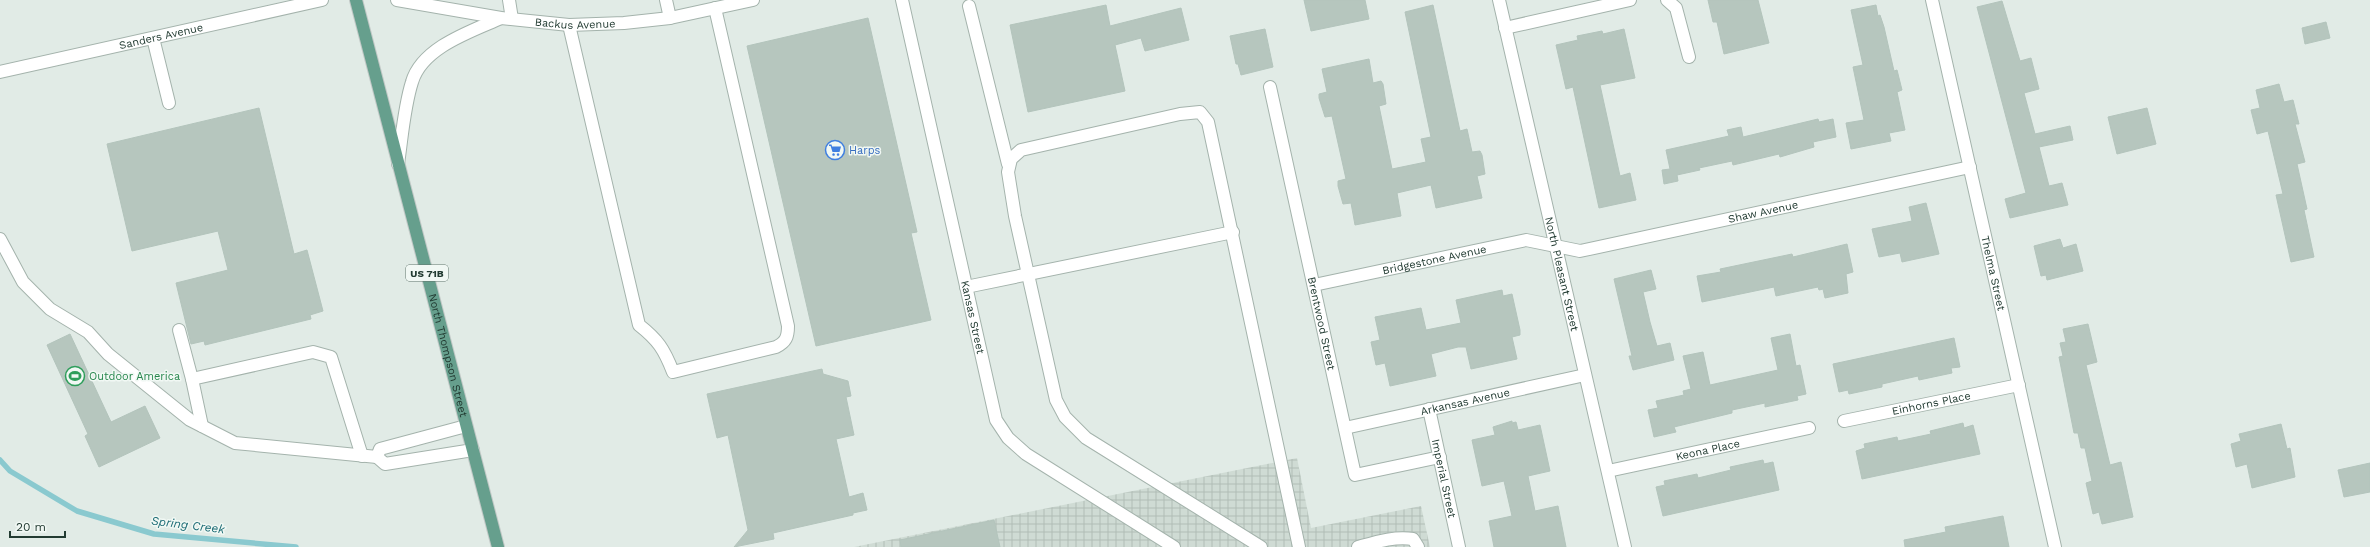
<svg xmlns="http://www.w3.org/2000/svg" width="2370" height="547" font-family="'Work Sans',sans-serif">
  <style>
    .industrial { fill: url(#industrial-grid) }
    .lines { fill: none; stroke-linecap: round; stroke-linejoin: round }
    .stream { stroke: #8ac9cf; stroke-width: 5.5 }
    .building { fill: #b6c6be; stroke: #b3c4bc }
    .minor-casing { stroke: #a4b3ac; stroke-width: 14 }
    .major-casing { stroke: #c1c8c6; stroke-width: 14 }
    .minor { stroke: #fff; stroke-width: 12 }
    .major { stroke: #669f8d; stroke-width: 12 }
    .labels { text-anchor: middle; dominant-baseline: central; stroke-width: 3; stroke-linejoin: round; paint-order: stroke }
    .shield { fill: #f1f8f4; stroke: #60746c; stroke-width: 1 }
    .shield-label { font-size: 10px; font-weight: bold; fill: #223b32 }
    .street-label { font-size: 11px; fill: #223b32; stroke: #f1f8f4 }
    .shop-label { font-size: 11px; fill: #366cbe; stroke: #f1f8f4; text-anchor: start }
    .leisure-label { font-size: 11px; fill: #27864d; stroke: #f1f8f4; text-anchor: start }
    .water-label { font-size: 12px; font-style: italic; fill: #1d6c75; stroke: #f1f8f4 }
  </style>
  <defs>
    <pattern id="industrial-grid" width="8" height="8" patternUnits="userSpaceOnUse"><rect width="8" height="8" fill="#cfdbd4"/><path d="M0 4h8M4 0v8" fill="none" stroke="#b1bdb6"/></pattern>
  </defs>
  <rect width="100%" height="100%" fill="#e1ebe6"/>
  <!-- industrial -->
  <path class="industrial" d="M1297 458 1311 528 1421 506 1430 547H854Z"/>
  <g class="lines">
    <!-- stream -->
    <path class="stream" d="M0 460 10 471 77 511 154 534 296 547"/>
  </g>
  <!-- building -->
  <g class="building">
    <path d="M1304 0H1365L1369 19 1311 31Z"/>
    <path d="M1708 0H1758L1769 43 1724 54 1717 22H1713Z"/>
    <path d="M2002 1 2020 61 2031 58 2039 89 2024 93 2035 134 2070 126 2073 140 2039 147 2049 186 2062 183 2068 205 2010 218 2005 199 2026 193 1977 7Z"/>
    <path d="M1106 5 1110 26 1181 8 1189 40 1145 51 1141 38 1115 45 1125 91 1028 112 1010 25Z"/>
    <path d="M1433 5 1460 131 1467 129 1472 152 1480 151 1482 155 1485 174 1477 176 1482 198 1436 208 1431 185 1397 193 1401 216 1355 225 1351 203 1343 204 1338 186V181L1346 179 1332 116 1325 117 1319 98V94L1327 92 1322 69 1369 59 1373 83 1381 81 1383 84 1386 104 1379 106 1392 169 1426 162 1421 139 1431 137 1405 12Z"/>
    <path d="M1876 5 1878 16 1880 15 1884 27 1894 71 1897 70 1902 90 1897 92 1905 130 1889 133 1891 141 1851 149 1846 123 1864 120 1853 67 1863 65 1851 10Z"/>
    <path d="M868 18 917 232 911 233 931 320 816 346 747 46Z"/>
    <path d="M2326 22 2330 38 2305 44 2302 28Z"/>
    <path d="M1265 29 1273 67 1241 75 1238 64H1236L1230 36Z"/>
    <path d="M1624 29 1635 78 1600 85 1620 176 1630 173 1636 200 1599 208 1573 87 1566 89 1556 45 1578 40 1577 36 1602 31 1603 34Z"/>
    <path d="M2279 84 2284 102 2293 100 2299 124H2295L2305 162 2297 164 2307 209 2304 210 2314 257 2291 262 2276 195 2283 194 2268 131 2257 134 2251 110 2260 108 2256 90Z"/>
    <path d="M259 108 294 254 307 250 323 311 310 315 311 319 205 345 204 341 191 344 176 283 228 270 218 231 132 251 107 144Z"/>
    <path d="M2147 108 2156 144 2117 154 2108 117Z"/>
    <path d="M1818 119 1819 122 1833 119 1836 137 1813 142 1814 147 1780 157 1779 154 1733 165 1732 161 1699 168 1700 170 1677 175 1678 181 1664 184 1662 170 1670 169 1666 150 1729 136 1727 130 1741 127 1743 137Z"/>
    <path d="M1926 203 1939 254 1902 262 1900 253 1879 257 1872 229 1912 221 1909 207Z"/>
    <path d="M2060 239 2063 248 2076 244 2083 271 2047 280 2046 275 2041 276 2034 246Z"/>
    <path d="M1847 244 1853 272 1846 274 1848 293 1825 298 1823 289 1819 290 1818 287 1776 296 1774 287 1702 302 1697 276 1721 272 1720 269 1792 254 1793 257Z"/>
    <path d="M1651 270 1656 289 1643 292 1650 322 1657 346 1670 343 1674 360 1633 370 1629 356H1632L1614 279Z"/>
    <path d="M1502 290 1503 296 1512 294 1520 330V335L1512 337 1517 359 1471 369 1466 347H1458L1431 354 1436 376 1390 386 1385 363 1376 365 1371 342 1380 340 1375 317 1421 308 1426 330 1461 323 1456 300Z"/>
    <path d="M2088 324 2097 362 2086 365 2110 465 2121 462 2133 517 2102 524 2099 512 2093 514 2086 483 2092 481 2085 448H2081L2078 433H2074L2059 357 2063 356 2060 343 2066 342 2063 329Z"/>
    <path d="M70 334 111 422 145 406 160 438 99 467 85 436 88 434 47 345Z"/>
    <path d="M1790 334 1796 366 1800 365 1806 394 1797 396 1798 400 1765 407V403L1732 410V413L1674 427 1676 432 1654 437 1648 410 1658 408 1656 401 1684 395 1683 391 1691 389 1683 356 1703 352 1710 385 1778 370 1771 338Z"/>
    <path d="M1954 338 1960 367 1951 368 1952 373 1919 380 1918 376 1882 384V387L1849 394 1848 390 1839 392 1833 364Z"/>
    <path d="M822 369 823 374 848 381 851 396 846 397 854 435 836 439 849 497 863 493 867 510 853 513V515L773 533 774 539 734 547 748 530 728 435 717 438 707 394Z"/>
    <path d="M1512 421V423L1516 422 1518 430 1540 425 1550 471 1528 476 1535 511 1558 506 1566 547H1494L1489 521 1512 516 1504 481 1482 486 1472 440 1495 435 1493 427Z"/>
    <path d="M1963 423 1964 428 1973 425 1980 454 1862 479 1856 451 1865 448 1864 444 1897 437 1898 441 1931 434 1930 431Z"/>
    <path d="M2281 424 2287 449 2290 448 2295 477 2252 488 2247 464 2236 467 2231 444 2241 441 2239 434Z"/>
    <path d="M1763 460 1764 464 1773 462 1779 490 1663 516 1656 487 1665 485 1664 481 1697 474 1698 478 1731 470 1730 467Z"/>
    <path d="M2370 463V492L2344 497 2338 470Z"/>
    <path d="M2003 516 2009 547H1905L1904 540 1946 532 1945 527Z"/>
    <path d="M994 520 1000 547H901L900 540Z"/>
  </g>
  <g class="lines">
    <defs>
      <g id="minor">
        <path id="s1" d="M397 0 501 18 569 25 624 23 670 18 753 0"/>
        <path d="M509 0 512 19"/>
        <path d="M666 0 670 18"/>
        <path id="s2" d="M902 0 996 420 1008 438 1026 454 1174 547"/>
        <path id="s3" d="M1499 0 1625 547"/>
        <path d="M1667 0 1676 8 1689 57"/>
        <path id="s4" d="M1932 0 2055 547"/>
        <path d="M969 6 1008 164"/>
        <path d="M569 25 639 325C658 340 664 349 673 372L776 347C786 342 788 337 788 326L715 8"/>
        <path d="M1505 28 1630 0"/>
        <path d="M153 38 169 103"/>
        <path id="s5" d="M0 72 322 0"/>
        <path id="s6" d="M1270 87 1355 475 1440 457"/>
        <path d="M398 164C402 137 404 107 412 82 422 47 472 31 501 18"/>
        <path d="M0 239 23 282 50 309 88 332 108 354 190 420 235 443 377 457"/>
        <path id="s7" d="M1314 285 1526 240 1580 251 1970 167"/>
        <path d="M966 287 1233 232"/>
        <path d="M179 330 192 379"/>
        <path id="s8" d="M1429 409 1459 547"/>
        <path id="s9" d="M1844 421 2019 385"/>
        <path d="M202 426 192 379 313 352 331 357 362 456"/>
        <path d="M466 426 380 449 377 457 385 464 473 450"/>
        <path id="s10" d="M1345 428 1585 375"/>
        <path id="s11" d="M1608 471 1809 428"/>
        <path d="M1261 547 1086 438 1065 417 1056 400 1015 216 1008 172 1011 159 1021 150 1180 114 1200 112 1208 122 1299 547"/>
        <path d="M1358 547C1376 542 1395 536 1413 539L1418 547"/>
      </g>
      <g id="major">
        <path id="s12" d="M356 0 498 547"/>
      </g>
    </defs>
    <!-- minor casing -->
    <use href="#minor" class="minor-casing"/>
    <!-- major casing -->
    <use href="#major" class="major-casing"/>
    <!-- minor -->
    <use href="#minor" class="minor"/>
    <!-- major -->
    <use href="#major" class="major"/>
  </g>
  <!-- icons -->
  <defs>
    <symbol id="supermarket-ring" viewBox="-11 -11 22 22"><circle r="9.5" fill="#f1f8f4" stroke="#3f7fe0" stroke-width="1.5"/><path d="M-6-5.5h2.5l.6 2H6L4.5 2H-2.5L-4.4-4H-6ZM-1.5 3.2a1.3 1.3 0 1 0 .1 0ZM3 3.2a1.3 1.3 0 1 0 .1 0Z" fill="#3f7fe0"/></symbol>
    <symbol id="stadium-ring" viewBox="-11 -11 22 22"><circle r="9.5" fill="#f1f8f4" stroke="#2e9e5b" stroke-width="1.5"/><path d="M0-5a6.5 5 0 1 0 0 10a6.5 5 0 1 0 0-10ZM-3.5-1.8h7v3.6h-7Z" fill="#2e9e5b"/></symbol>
  </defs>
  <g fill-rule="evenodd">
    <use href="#supermarket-ring" x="824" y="139" width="22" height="22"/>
    <use href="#stadium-ring" x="64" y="365" width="22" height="22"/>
  </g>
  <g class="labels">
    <!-- shield labels -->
    <rect class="shield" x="406" y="265" width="42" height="16" rx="3"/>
    <g class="shield-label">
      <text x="427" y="273">US 71B</text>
    </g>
    <!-- street labels -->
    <g class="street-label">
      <text stroke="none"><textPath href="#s1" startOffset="180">Backus Avenue</textPath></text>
      <text stroke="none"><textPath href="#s5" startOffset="165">Sanders Avenue</textPath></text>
      <text stroke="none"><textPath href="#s7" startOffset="459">Shaw Avenue</textPath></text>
      <text stroke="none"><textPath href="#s7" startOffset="123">Bridgestone Avenue</textPath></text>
      <text stroke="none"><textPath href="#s4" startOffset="280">Thelma Street</textPath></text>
      <text stroke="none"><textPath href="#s3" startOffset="281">North Pleasant Street</textPath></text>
      <text stroke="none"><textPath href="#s2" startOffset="325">Kansas Street</textPath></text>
      <text stroke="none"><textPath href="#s6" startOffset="242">Brentwood Street</textPath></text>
      <text stroke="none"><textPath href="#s12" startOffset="367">North Thompson Street</textPath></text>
      <text stroke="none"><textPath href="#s10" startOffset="123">Arkansas Avenue</textPath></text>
      <text stroke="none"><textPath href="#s9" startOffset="89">Einhorns Place</textPath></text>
      <text stroke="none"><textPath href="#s11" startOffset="102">Keona Place</textPath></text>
      <text stroke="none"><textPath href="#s8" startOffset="71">Imperial Street</textPath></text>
    </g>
    <!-- shop labels -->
    <g class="shop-label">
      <text x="849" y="150">Harps</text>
    </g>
    <!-- leisure labels -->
    <g class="leisure-label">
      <text x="89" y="376">Outdoor America</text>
    </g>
    <!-- water labels -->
    <g class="water-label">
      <text transform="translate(188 525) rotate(7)">Spring Creek</text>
    </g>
  </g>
  <!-- scale -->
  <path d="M10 531v6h55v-6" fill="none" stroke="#223b32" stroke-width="2"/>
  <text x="16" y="531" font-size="12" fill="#223b32" stroke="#f1f8f4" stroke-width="3" paint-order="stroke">20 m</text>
</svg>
